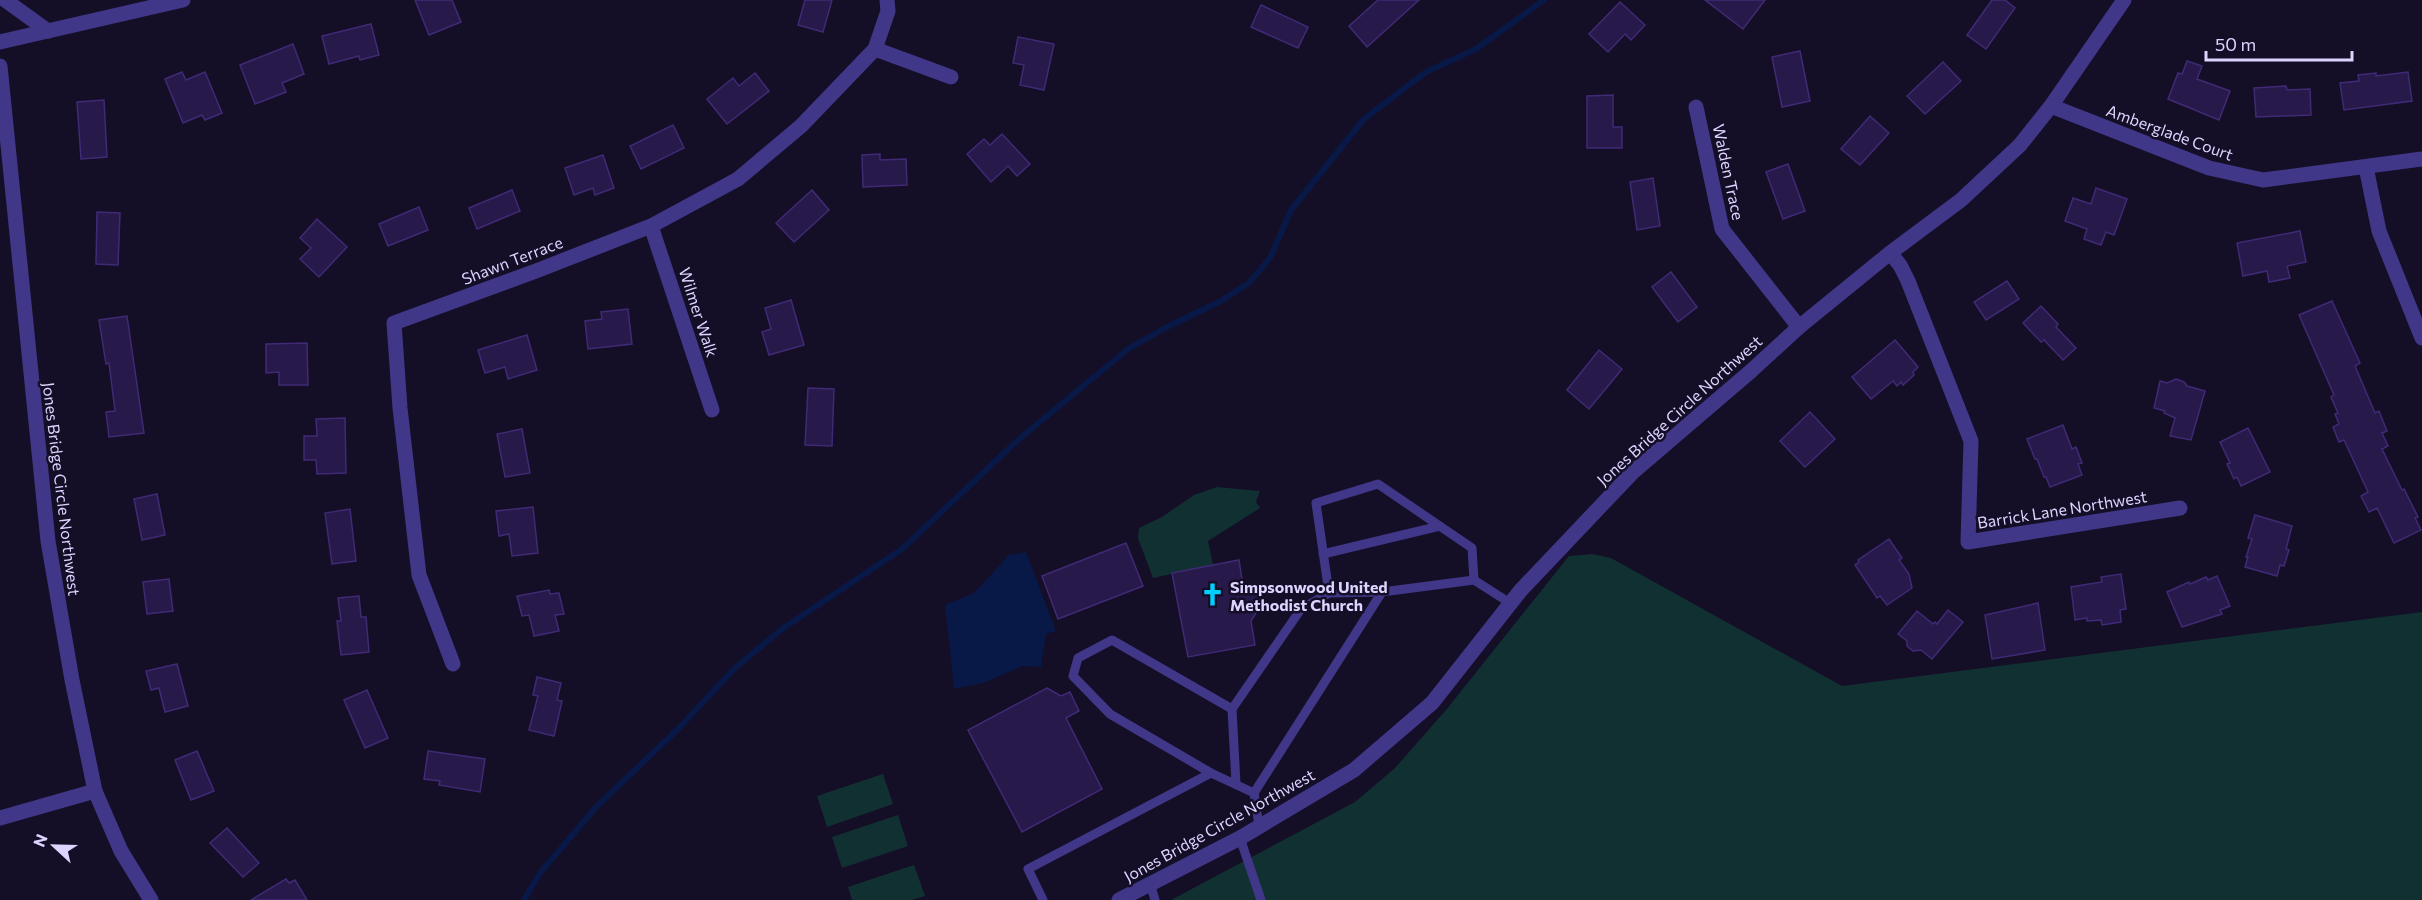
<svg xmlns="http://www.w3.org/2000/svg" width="2422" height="900" font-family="Commissioner,sans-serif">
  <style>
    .green { fill: #113031 }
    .water { fill: #081947 }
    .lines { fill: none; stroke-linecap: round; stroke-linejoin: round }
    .stream { stroke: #081947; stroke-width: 6 }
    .building { fill: #271949; stroke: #402a76; stroke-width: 1.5 }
    .service { stroke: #413788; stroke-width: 9 }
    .minor { stroke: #413788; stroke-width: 15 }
    .tertiary { stroke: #413788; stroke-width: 15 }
    .labels { text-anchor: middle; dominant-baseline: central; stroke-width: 5; stroke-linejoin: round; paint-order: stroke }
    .street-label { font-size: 16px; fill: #ddd4ff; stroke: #150e27 }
    .poi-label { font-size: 16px; font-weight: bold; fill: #ddd4ff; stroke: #150e27; text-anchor: start }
  </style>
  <rect width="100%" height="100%" fill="#150e27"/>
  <!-- green -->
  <g class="green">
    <path d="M1217 487 1260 491 1256 502 1260 508 1208 541 1213 565 1153 578 1138 538 1139 528 1162 517 1194 495Z"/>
    <path d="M1592 554 1611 558 1842 686 2422 612V900H1171L1355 802 1395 768 1446 710 1569 556Z"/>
    <path d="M883 774 893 804 827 827 817 796Z"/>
    <path d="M898 815 908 846 842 868 832 837Z"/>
    <path d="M914 865 925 896 912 900H852L848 887Z"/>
  </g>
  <!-- water -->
  <path class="water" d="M1026 552 1056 631 1046 634 1041 667 1023 666 983 683 954 689 945 605 974 593 1009 555Z"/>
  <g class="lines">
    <!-- stream -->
    <path class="stream" d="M524 900 540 873 597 806 678 729 734 669 782 629 902 549 1018 440 1128 349 1165 328 1221 301 1249 283 1270 258 1291 210 1364 119 1426 72 1476 49 1544 0"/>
  </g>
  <!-- building -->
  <g class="building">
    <path d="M415 0H452L461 22 429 35Z"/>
    <path d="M805 0H832L823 32 798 25Z"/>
    <path d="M1378 0H1419L1367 47 1349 26Z"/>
    <path d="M1705 0H1765L1743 29Z"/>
    <path d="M1992 0H2005L2015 8 1986 49 1967 35Z"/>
    <path d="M1620 2 1645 25 1631 40 1625 34 1608 52 1589 34Z"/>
    <path d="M1261 5 1308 27 1298 48 1251 27Z"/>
    <path d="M371 24 379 55 360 60 359 56 329 64 322 36Z"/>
    <path d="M1018 37 1054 44 1044 90 1020 85 1024 65 1013 63Z"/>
    <path d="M293 44 304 74 282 83 286 92 255 104 240 65Z"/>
    <path d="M1800 51 1810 101 1782 107 1772 57Z"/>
    <path d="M2187 61 2202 66 2197 79 2230 91 2219 120 2168 99 2178 73 2182 74Z"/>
    <path d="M1943 62 1961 81 1925 114 1907 96Z"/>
    <path d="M182 72 186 80 205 72 222 113 205 120 202 115 183 123 165 79Z"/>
    <path d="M2408 72 2412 101 2344 110 2340 83 2359 81 2358 75 2376 73V76Z"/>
    <path d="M755 73 769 91 727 124 707 99 733 78 739 86Z"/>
    <path d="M2286 86 2287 90 2310 89 2311 115 2256 117 2254 88Z"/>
    <path d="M1613 95V127H1622V148H1587V96Z"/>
    <path d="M104 100 107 157 81 159 77 102Z"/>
    <path d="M1870 116 1889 133 1860 165 1841 149Z"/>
    <path d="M673 125 684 148 641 169 630 146Z"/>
    <path d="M1002 134 1030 164 1017 176 1008 166 991 182 967 154 984 139 990 145Z"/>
    <path d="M880 154V160L906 159 907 185 863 187 862 155Z"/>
    <path d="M603 155 614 188 595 195 593 188 574 195 565 168Z"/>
    <path d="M1788 164 1805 211 1783 219 1766 172Z"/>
    <path d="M1653 178 1660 226 1637 230 1630 182Z"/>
    <path d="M2096 188 2127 199 2114 235 2106 232 2101 245 2084 239 2087 229 2065 221 2073 198 2091 204Z"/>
    <path d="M512 190 520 211 477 229 469 208Z"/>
    <path d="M812 190 829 210 794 242 776 223Z"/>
    <path d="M419 207 428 230 388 246 379 224Z"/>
    <path d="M97 212 120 213 118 265 96 264Z"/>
    <path d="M317 219 347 247 319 277 300 259 311 248 300 238Z"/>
    <path d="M2300 231 2306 262 2287 266 2290 278 2269 282 2267 271 2243 276 2237 243Z"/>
    <path d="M1671 272 1697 307 1678 322 1652 287Z"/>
    <path d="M2007 281 2019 299 1986 320 1974 302Z"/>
    <path d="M791 300 804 345 769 355 762 332 771 329 765 308Z"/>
    <path d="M2332 301 2360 363 2355 366 2375 413 2379 411 2387 431 2382 433 2388 446 2382 449 2402 490 2404 489 2418 517 2415 518 2421 530 2394 543 2377 508 2369 512 2361 496 2368 492 2344 440 2339 442 2333 427 2339 424 2335 414 2338 413 2331 397 2334 395 2299 315Z"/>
    <path d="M2041 306 2058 324 2056 327 2076 348 2063 360 2044 340 2041 342 2023 323Z"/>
    <path d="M628 309 632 344 588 349 585 321 602 319 601 312Z"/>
    <path d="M127 316 144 433 109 437 106 412 115 411 109 363 106 364 99 320Z"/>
    <path d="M527 335 537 370 508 379 505 367 485 373 478 350Z"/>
    <path d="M1895 340 1918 367 1913 372 1914 375 1903 385 1901 382 1897 386 1893 381 1871 399 1852 377Z"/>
    <path d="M307 343 308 385H279V372L266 373V344Z"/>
    <path d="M1599 350 1622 369 1589 409 1567 390Z"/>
    <path d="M2176 379 2184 382 2187 386 2205 391 2191 440 2170 436 2175 418 2164 413 2165 411 2154 408 2160 381 2167 383Z"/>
    <path d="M808 388 834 389 832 446 805 445Z"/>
    <path d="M1810 412 1835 439 1805 467 1780 441Z"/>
    <path d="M345 418 346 473 317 474 316 460H304V436H317L316 419Z"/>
    <path d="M2063 425 2072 449 2076 447 2082 463 2078 464 2082 475 2050 487 2046 477H2044L2037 459H2035L2027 439Z"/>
    <path d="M2248 428 2270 472 2241 486 2237 477 2234 479 2227 464 2230 463 2220 442Z"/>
    <path d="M522 429 530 473 505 477 497 434Z"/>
    <path d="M157 494 165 535 142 540 134 499Z"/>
    <path d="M533 507 538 553 512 556 509 534 499 536 496 511Z"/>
    <path d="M350 509 356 561 332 564 325 513Z"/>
    <path d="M2255 515 2292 526 2286 549 2289 550 2284 566 2280 565 2277 576 2245 567 2248 557H2246L2252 539 2248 538Z"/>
    <path d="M1889 539 1902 558 1899 560 1909 574 1912 588 1887 605 1880 596 1877 598 1855 565 1859 562 1858 560Z"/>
    <path d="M1126 543 1143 586 1058 619 1042 576Z"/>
    <path d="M1239 560 1243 586 1264 600 1251 621 1255 645 1188 657 1172 573Z"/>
    <path d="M2121 574 2126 609 2120 610 2121 622 2102 625 2101 620 2087 621V618L2075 620 2071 587 2102 582 2101 577Z"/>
    <path d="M2217 576 2230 606 2220 610 2222 614 2182 627 2167 592 2189 582 2190 584 2206 577 2208 580Z"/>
    <path d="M169 579 173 611 147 614 143 582Z"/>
    <path d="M549 590 550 594 559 593 564 614 555 615 559 631 534 636 529 615 522 616 517 596Z"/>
    <path d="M359 596 361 617H366L369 652 341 655 337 621H341L338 598Z"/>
    <path d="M2038 603 2045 650 1992 659 1985 615Z"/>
    <path d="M1948 610 1963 622 1932 659 1921 650 1913 651 1907 646V641L1898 634 1917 611 1933 624 1935 622 1937 624Z"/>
    <path d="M177 664 188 706 165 712 159 688 151 690 146 671Z"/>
    <path d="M537 677 561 683 557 700 562 701 554 736 529 730 538 696 533 695Z"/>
    <path d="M1047 688 1061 696 1070 692 1079 711 1066 718 1102 789 1022 832 968 730Z"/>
    <path d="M367 690 388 738 365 748 344 700Z"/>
    <path d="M197 751 214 791 191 800 175 760Z"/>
    <path d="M428 751 485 759 480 792 439 785 440 781 424 779Z"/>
    <path d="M227 828 259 863 243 877 210 843Z"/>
    <path d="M286 879 289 883 295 880 307 900H251Z"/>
  </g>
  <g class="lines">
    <!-- service -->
    <g class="service">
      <path d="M1323 554 1440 526"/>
      <path d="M1382 592 1329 593 1316 503 1378 484 1472 548 1474 580"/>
      <path d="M1211 773 1110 714 1073 676 1078 658 1112 640 1232 709"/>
      <path d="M1236 784 1232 709 1301 609 1329 593"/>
      <path d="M1259 826 1254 793 1382 592 1474 580 1510 603"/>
      <path d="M1240 838 1261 900"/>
      <path d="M1150 883 1155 900"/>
      <path d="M1043 900 1028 869 1211 773 1254 793"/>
    </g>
    <!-- minor -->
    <g class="minor">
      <path d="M5 0 48 31"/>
      <path d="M0 42 183 0"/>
      <path d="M875 49 951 77"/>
      <path d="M2051 106 2209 168 2263 180 2422 159"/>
      <path d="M1696 107 1722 229 1799 327"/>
      <path d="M2366 167 2379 231 2422 338"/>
      <path d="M651 226 712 410"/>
      <path d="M1890 253 1900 265 1908 281 1971 441 1968 542 2180 508"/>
      <path d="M453 664 419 575 400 408 394 323 536 271 651 226 738 179 801 126 875 49 888 11 887 0"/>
      <path d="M0 818 95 791"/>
    </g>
    <!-- tertiary -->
    <g class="tertiary">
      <path d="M0 66 48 541 72 680 95 791 121 851 151 900"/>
      <path d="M1119 900 1240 838 1354 770 1432 703 1521 590 1633 472 1751 371 1799 327 1890 253 1961 200 2020 145 2051 106 2124 0"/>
    </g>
  </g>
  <!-- icons -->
  <defs>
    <symbol id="church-bare" viewBox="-9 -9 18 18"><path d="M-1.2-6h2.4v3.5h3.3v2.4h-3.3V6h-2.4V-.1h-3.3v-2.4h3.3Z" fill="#00d0ff" stroke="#150e27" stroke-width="2.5" paint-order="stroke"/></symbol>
  </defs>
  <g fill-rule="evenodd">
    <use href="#church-bare" x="1196" y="578" width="33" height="33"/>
  </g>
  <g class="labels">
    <!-- street labels -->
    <g class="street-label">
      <text transform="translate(2170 132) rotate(20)">Amberglade Court</text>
      <text transform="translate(1729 172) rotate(78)">Walden Trace</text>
      <text transform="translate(512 260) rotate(-21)">Shawn Terrace</text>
      <text transform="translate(699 312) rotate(72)">Wilmer Walk</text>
      <text transform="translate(1679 410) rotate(-42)">Jones Bridge Circle Northwest</text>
      <text transform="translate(62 489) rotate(83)">Jones Bridge Circle Northwest</text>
      <text transform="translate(2062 509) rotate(-9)">Barrick Lane Northwest</text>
      <text transform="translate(1219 825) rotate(-29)">Jones Bridge Circle Northwest</text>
    </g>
    <!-- poi labels -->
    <g class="poi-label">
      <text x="1230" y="586">Simpsonwood United<tspan x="1230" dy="18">Methodist Church</tspan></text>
    </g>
  </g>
  <!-- north arrow -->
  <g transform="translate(54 846) rotate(292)" stroke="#150e27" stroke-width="4.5" paint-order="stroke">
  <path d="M0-4.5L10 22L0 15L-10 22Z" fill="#ddd4ff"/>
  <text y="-9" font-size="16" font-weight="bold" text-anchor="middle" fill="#ddd4ff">N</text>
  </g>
  <!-- scale -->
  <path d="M2206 51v9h146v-9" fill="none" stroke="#ddd4ff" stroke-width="3"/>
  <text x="2215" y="51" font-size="18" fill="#ddd4ff" stroke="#150e27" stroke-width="4.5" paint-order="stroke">50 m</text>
</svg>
